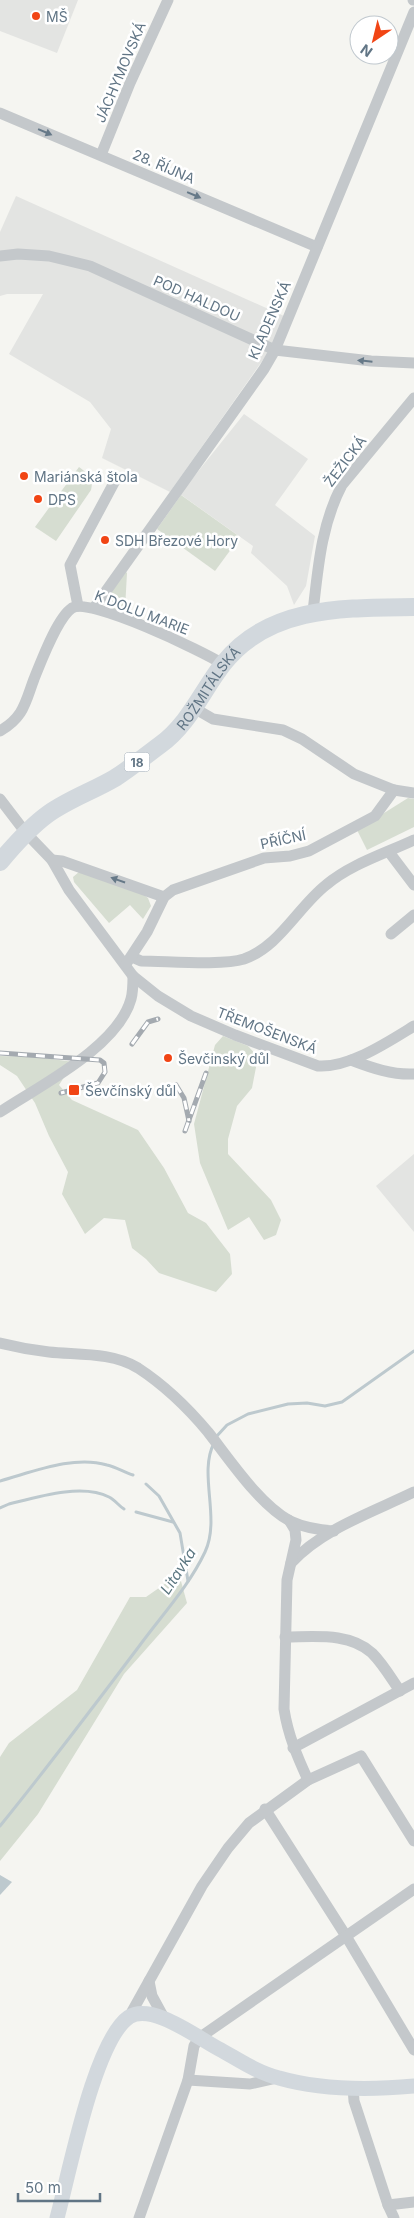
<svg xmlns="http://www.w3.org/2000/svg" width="414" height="2218" font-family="Inter,sans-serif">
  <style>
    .built { fill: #e3e4e2 }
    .green { fill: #d6ddd1 }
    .water { fill: #bdc9ce }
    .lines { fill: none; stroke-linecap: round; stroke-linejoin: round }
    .stream { stroke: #bdc9ce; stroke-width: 3 }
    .street { stroke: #c4c8cb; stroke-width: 11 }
    .secondary { stroke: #d2d8dd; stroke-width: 15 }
    .primary { stroke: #d2d8dd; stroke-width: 18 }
    .rail-casing { stroke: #a4aab0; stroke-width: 5 }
    .rail { stroke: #fff; stroke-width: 3; stroke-dasharray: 9; stroke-linecap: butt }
    .oneway { fill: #667988 }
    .poi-dot { fill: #f14515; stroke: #fff; stroke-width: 2 }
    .labels { text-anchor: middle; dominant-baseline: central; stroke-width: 5; stroke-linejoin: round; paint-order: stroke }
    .shield { fill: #fff; stroke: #909eaa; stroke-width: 1 }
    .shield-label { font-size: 12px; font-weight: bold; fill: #617585 }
    .poi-label { font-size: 14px; fill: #617585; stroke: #fff; text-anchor: start }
    .street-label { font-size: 14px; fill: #617585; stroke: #fff }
    .water-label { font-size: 15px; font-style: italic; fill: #5d7882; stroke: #fff }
  </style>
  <rect width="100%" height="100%" fill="#f5f5f1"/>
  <!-- built -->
  <g class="built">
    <path d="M0 0H78L57 53 0 31Z"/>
    <path d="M16 196 284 316 272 347 170 492 102 458 111 429 90 402 9 354 43 294H7L0 296V232Z"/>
    <path d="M244 414 308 459 275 505 315 536 306 586 294 605 287 586 251 553 253 546 180 494Z"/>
    <path d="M414 1154V1232L376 1186Z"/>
  </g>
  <!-- green -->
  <g class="green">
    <path d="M79 467C88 474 94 478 91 490L56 541 35 527Z"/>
    <path d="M181 495 240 537 215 571 157 529Z"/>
    <path d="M126 572 127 573 125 609 123 613 109 607C105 594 119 582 126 572Z"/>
    <path d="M408 798 414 799V827L367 850 357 830Z"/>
    <path d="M79 872 140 892 148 898 151 906 143 919 130 905 109 923 74 882 73 877Z"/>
    <path d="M223 1036 248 1046 258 1057 252 1088 237 1106 228 1139V1154L271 1200 281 1220 276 1235 264 1240 249 1217 228 1230 200 1163 194 1124 215 1045Z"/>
    <path d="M0 1056 37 1057 74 1062 59 1085 72 1100 138 1130 164 1168 188 1213 206 1223 230 1254 232 1274 216 1292 159 1273 146 1259 132 1248 125 1220 104 1218 85 1234 62 1194 68 1172 49 1136 35 1103 17 1076 0 1065Z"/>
    <path d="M179 1574 187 1603 124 1674 38 1814 0 1861V1757L9 1743 77 1690 130 1597H146Z"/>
  </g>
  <!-- water -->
  <path class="water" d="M0 1875 12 1882 0 1895Z"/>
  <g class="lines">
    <!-- stream -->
    <g class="stream">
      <path d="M216 1437 227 1425 248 1414 288 1404 307 1403 325 1406 342 1402 414 1351"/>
      <path d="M0 1481C33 1472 73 1455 107 1465 116 1467 124 1472 133 1475"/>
      <path d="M146 1484 159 1496 180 1533 188 1581"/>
      <path d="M0 1508 9 1504C37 1497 82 1483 109 1497 115 1500 119 1506 124 1509"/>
      <path d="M136 1512 173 1522"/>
      <path d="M0 1826C48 1767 94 1706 140 1645 162 1615 189 1586 205 1552 221 1518 198 1474 214 1443"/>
    </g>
    <!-- street -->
    <g class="street">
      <path d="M413 0H414"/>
      <path d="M0 113 317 247"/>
      <path d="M101 155 130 83 168 0"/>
      <path d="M0 256 18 254 49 256 90 266 275 350 371 361 414 363"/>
      <path d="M78 606 70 565 116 479"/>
      <path d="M94 608 264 369 275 350 414 12"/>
      <path d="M313 612C318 568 321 525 342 485L414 398"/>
      <path d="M194 708 213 719 283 730 302 739 354 774 394 790 414 793"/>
      <path d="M0 731C24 717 25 703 34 679 41 662 57 618 72 608 90 597 202 651 223 664"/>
      <path d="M0 799 26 833 52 860 69 890 133 976 158 996 191 1016 235 1035 318 1066C349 1068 388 1042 414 1026"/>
      <path d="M389 852 414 885"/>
      <path d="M52 860 62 861 164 897"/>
      <path d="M391 934 414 915"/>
      <path d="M132 957 141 961C167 961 222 966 244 959 279 947 298 907 326 885 351 864 384 854 414 840"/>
      <path d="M126 964 147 932 164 897 173 890 264 858 290 856 309 851 375 816 394 790"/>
      <path d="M351 1060C372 1068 392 1075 414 1074"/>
      <path d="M0 1112C39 1086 118 1047 131 999 133 992 133 984 133 976"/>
      <path d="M0 1343C16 1347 32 1350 49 1352 77 1355 112 1352 138 1368 164 1385 188 1408 208 1432 230 1460 259 1504 290 1521 305 1528 319 1530 334 1531"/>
      <path d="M291 1563C322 1529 373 1512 414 1492"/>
      <path d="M285 1637C314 1637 349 1632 372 1653 383 1664 391 1678 400 1691"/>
      <path d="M293 1748 414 1683"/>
      <path d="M308 1780 361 1756 414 1841"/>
      <path d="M265 1809 346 1936 414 2050"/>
      <path d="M149 1981 152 1996 164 2018"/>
      <path d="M129 2017 202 1886 228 1848 249 1823 308 1780C297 1756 288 1735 284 1709L287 1580 296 1540 295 1530 289 1520"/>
      <path d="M188 2080 250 2084 277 2078"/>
      <path d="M353 2087 354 2101 388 2205 394 2218"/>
      <path d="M388 2205 414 2202"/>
      <path d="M139 2218 188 2080 194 2046 199 2038 414 1889"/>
    </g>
    <!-- secondary -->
    <path class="secondary" d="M57 2218C69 2175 94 2041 129 2017 152 2002 199 2039 221 2050 239 2060 258 2073 279 2078 321 2090 370 2090 414 2086"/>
    <!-- primary -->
    <path class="primary" id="s1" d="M0 862C15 844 30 827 48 814 69 799 93 791 115 778 131 768 145 756 160 745 189 724 202 691 223 664 269 605 347 608 414 607"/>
    <defs>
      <g id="rail">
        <path d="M132 1044 148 1022 158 1019"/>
        <path d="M0 1053 100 1060 104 1063 105 1072 98 1083 61 1093"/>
        <path d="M176 1085 184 1098 189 1121"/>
        <path d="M185 1131 206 1073"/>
      </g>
    </defs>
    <!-- rail casing -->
    <use href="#rail" class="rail-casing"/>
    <!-- rail -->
    <use href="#rail" class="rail"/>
  </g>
  <!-- one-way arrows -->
  <defs><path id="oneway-solid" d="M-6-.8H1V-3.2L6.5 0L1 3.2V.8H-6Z" transform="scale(1.25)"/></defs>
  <g class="oneway">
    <use href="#oneway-solid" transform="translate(45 132) rotate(23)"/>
    <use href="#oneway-solid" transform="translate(194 195) rotate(23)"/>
    <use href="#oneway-solid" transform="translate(365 361) rotate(-174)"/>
    <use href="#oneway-solid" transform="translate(118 880) rotate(-161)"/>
  </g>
  <!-- markers -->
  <g class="poi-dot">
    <circle cx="36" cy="16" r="5"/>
    <circle cx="24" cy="476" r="5"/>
    <circle cx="38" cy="499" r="5"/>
    <circle cx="105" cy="540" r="5"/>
    <circle cx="168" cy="1058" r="5"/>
    <rect x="68" y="1084" width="12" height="12" rx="2.5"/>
  </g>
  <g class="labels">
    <!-- shield labels -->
    <rect class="shield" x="124.5" y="752.5" width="25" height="19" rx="4"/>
    <g class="shield-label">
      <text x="137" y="762">18</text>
    </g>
    <!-- poi labels -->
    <g class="poi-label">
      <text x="46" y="16">MŠ</text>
      <text x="34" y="476">Mariánská štola</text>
      <text x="48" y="499">DPS</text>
      <text x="115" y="540">SDH Březové Hory</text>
      <text x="178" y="1058">Ševčinský důl</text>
      <text x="85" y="1090">Ševčínský důl</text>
    </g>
    <!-- street labels -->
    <g class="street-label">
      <text transform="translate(120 72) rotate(-67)">JÁCHYMOVSKÁ</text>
      <text transform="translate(164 166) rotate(23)">28. ŘÍJNA</text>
      <text transform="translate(197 298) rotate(24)">POD HALDOU</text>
      <text transform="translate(269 320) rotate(-66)">KLADENSKÁ</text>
      <text transform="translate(345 461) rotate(-53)">ŽEŽICKÁ</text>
      <text transform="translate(142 612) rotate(21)">K DOLU MARIE</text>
      <text stroke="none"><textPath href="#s1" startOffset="275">ROŽMITÁLSKÁ</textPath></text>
      <text transform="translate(283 839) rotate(-12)">PŘÍČNÍ</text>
      <text transform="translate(267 1030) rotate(21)">TŘEMOŠENSKÁ</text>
    </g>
    <!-- water labels -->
    <g class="water-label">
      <text transform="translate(178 1571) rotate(-57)">Litavka</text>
    </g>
  </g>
  <!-- north arrow -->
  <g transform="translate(374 40) rotate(215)"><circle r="24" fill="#ffffff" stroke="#c0c8ce"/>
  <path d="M0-4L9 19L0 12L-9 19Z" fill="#f14515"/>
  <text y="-8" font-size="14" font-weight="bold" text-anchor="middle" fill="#617585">N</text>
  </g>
  <!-- scale -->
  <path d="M18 2193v8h82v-8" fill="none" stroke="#617585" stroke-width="2.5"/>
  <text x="25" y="2193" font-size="15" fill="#617585" stroke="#ffffff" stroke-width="4" paint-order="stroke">50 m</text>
</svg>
